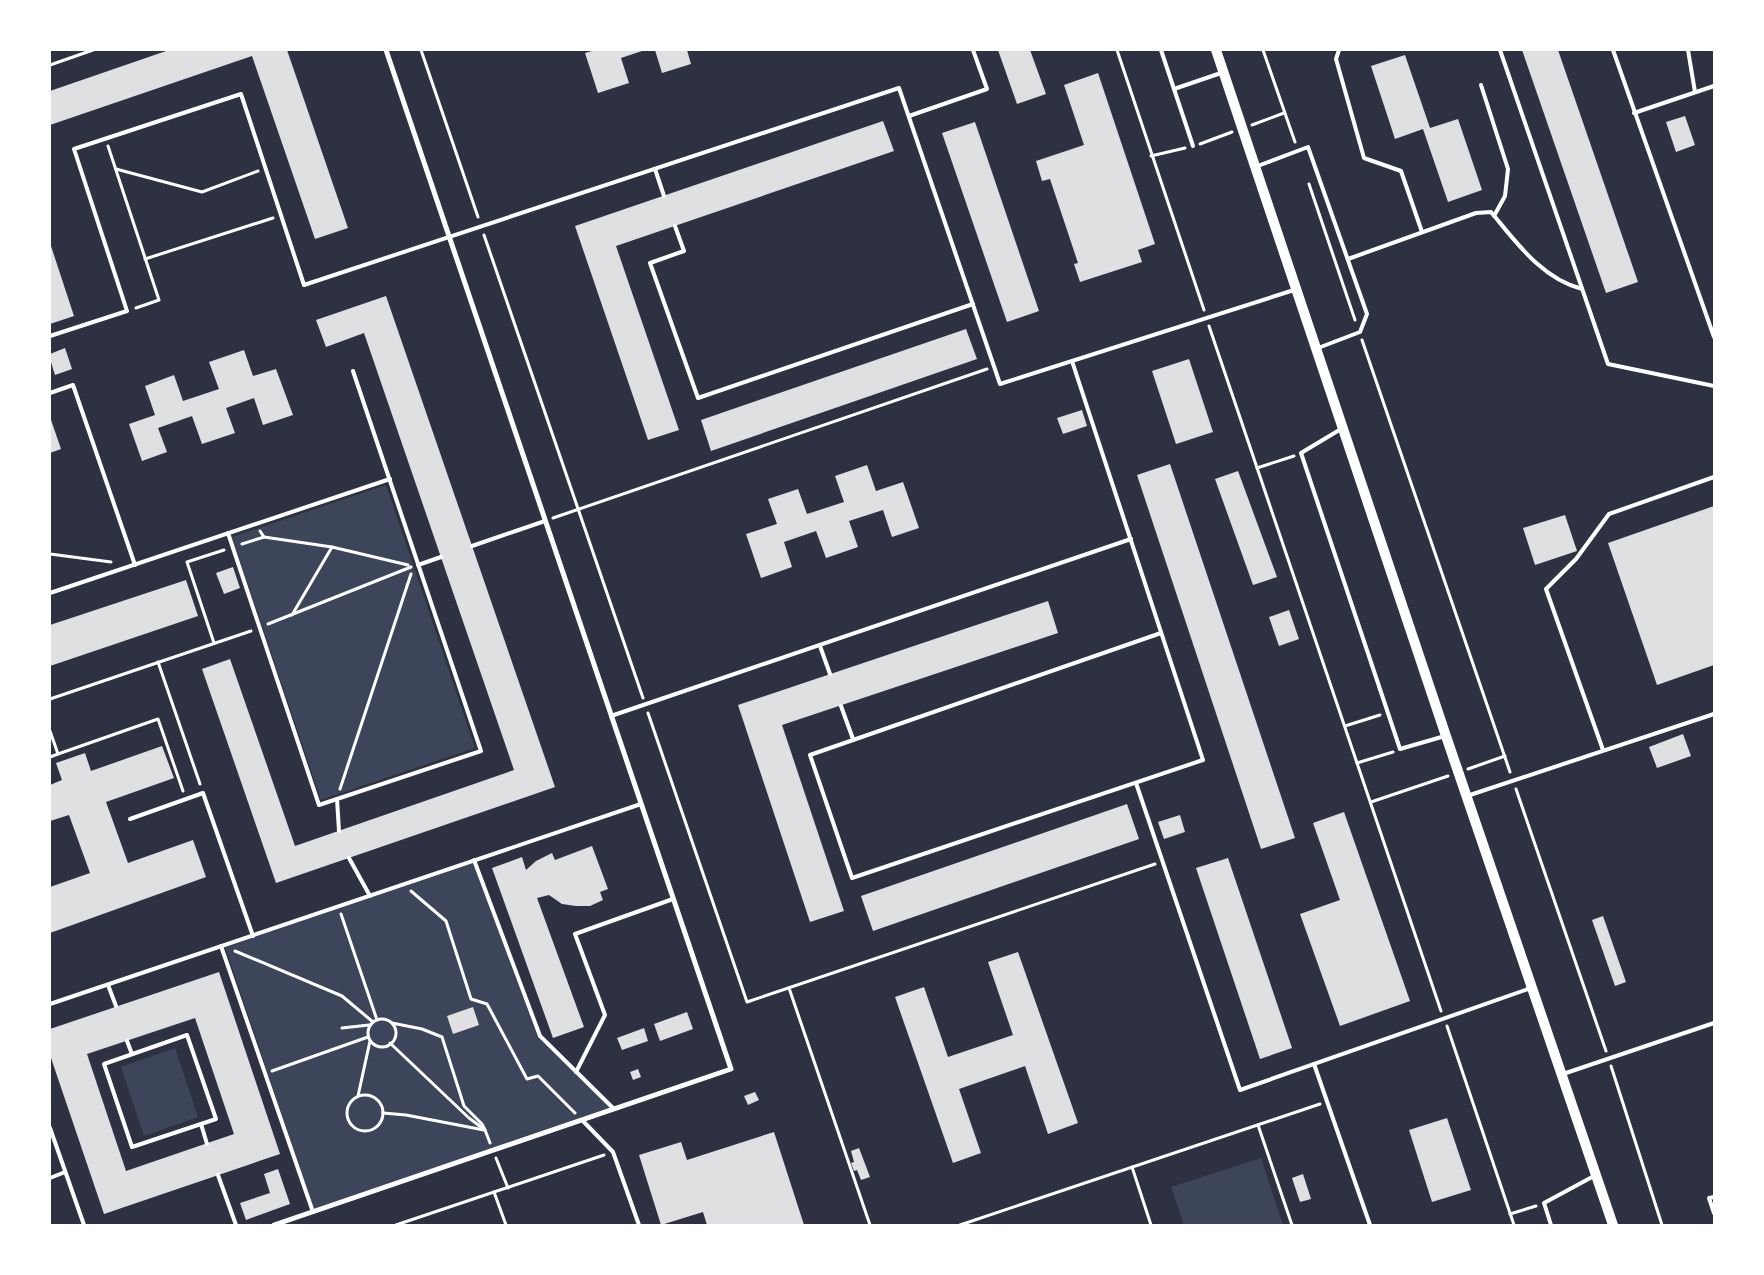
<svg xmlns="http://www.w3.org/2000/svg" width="1764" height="1275" font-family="Roboto,sans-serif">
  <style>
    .green { fill: #3c4559 }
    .building { fill: #e0e0e3; fill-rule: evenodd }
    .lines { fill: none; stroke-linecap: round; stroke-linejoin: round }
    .path { stroke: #fff; stroke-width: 3 }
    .service { stroke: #fff; stroke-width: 4 }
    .minor { stroke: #fff; stroke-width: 5 }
    .secondary { stroke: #fff; stroke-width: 10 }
  </style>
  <rect width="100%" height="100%" fill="#2d3142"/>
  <!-- green -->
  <g class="green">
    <path d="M386 485 475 748 321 800 232 537Z"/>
    <path d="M473 863 538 1038 611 1108 314 1209 225 947Z"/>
    <path d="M175 1048 198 1117 144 1136 121 1067Z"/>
    <path d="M1261 1158 1283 1225H1184L1171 1187Z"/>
  </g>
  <!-- building -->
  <g class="building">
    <path d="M169 50H287L348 228 315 239 252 56 50 125V91Z"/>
    <path d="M596 50H645L621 58 629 83 598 93 585 53Z"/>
    <path d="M655 50H687L691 64 662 73Z"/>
    <path d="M998 50H1030L1046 94 1017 104Z"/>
    <path d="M1522 50H1558L1638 282 1606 293Z"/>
    <path d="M1405 55 1430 128 1458 119 1482 190 1448 202 1423 129 1395 139 1371 66Z"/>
    <path d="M1098 73 1155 244 1138 250 1142 262 1080 282 1074 264 1078 263 1050 179 1042 181 1036 161 1084 145 1064 85Z"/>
    <path d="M1685 116 1695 145 1676 152 1666 122Z"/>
    <path d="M883 121 894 151 616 246 679 430 648 440 575 226Z"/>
    <path d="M975 122 1039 311 1007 322 942 133Z"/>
    <path d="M50 243 74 316 50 324Z"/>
    <path d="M386 296 555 787 276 883 202 669 230 659 295 846 514 770 364 333 326 347 316 320Z"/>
    <path d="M966 329 977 359 711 451 701 420Z"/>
    <path d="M65 348 72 369 55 375 50 359V354Z"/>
    <path d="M244 350 253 376 276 369 293 415 263 425 254 398 226 408 235 433 202 444 192 416 158 428 167 452 142 461 129 424 155 415 145 386 174 375 183 401 219 389 209 362Z"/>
    <path d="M1189 359 1213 432 1176 444 1152 371Z"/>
    <path d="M1082 410 1087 426 1063 434 1057 418Z"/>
    <path d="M50 417 61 449 50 453Z"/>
    <path d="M1170 464 1295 838 1261 849 1137 475Z"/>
    <path d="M867 465 876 491 903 482 919 528 892 537 883 510 849 521 858 547 826 558 816 531 784 542 792 567 761 578 746 534 777 524 768 499 798 489 807 514 844 502 835 476Z"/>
    <path d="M1238 471 1277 577 1253 585 1215 479Z"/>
    <path d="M1714 506V665L1657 685 1608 543Z"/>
    <path d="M1565 515 1577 551 1535 565 1523 528Z"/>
    <path d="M233 567 240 588 224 594 216 573Z"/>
    <path d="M186 580 198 616 50 666V625Z"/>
    <path d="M1048 601 1058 633 782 725 844 911 810 922 738 705Z"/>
    <path d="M1289 610 1299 639 1279 646 1269 617Z"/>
    <path d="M1683 734 1691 756 1657 768 1649 747Z"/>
    <path d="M162 746 174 778 106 802 128 863 193 840 206 877 50 933V887L90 873 69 815 50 821V785L62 780 56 763 85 753 91 771Z"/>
    <path d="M1127 804 1139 839 873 931 861 896Z"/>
    <path d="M1344 812 1410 1001 1340 1026 1300 914 1340 900 1313 823Z"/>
    <path d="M1180 815 1185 832 1164 839 1158 822Z"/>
    <path d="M592 846 608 889 600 892 603 900 590 906H576L562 904 549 895 537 898 584 1027 553 1038 492 868 522 857 526 870 536 861 552 853 555 860Z"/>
    <path d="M1228 858 1292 1048 1260 1059 1196 868Z"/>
    <path d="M1603 916 1626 982 1615 986 1592 920Z"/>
    <path d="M1018 952 1078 1123 1048 1134 1025 1066 959 1089 981 1153 953 1163 895 997 924 987 948 1057 1013 1035 988 962Z"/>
    <path d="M219 972 280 1154 104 1214 50 1055V1029ZM195 1018 234 1134 126 1171 87 1054Z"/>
    <path d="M473 1007 479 1025 453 1034 447 1016Z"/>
    <path d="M687 1012 693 1029 660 1041 654 1024Z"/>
    <path d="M644 1028 648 1041 622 1050 617 1038Z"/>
    <path d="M638 1069 641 1077 633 1080 630 1072Z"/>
    <path d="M755 1092 759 1100 748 1105 744 1096Z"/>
    <path d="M1447 1118 1471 1190 1432 1202 1409 1130Z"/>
    <path d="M774 1132 804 1225H707L703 1212 661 1225 639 1155 681 1142 687 1160Z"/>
    <path d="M859 1148 870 1177 861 1180 857 1170 854 1171 851 1163 854 1162 851 1151Z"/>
    <path d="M278 1169 290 1204 246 1220 240 1203 270 1193 264 1174Z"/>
    <path d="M1303 1174 1311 1199 1300 1202 1292 1178Z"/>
  </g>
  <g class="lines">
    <!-- path -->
    <g class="path">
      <path d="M421 50 478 217"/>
      <path d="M1117 50 1204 310"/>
      <path d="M1263 50 1295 142"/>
      <path d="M50 65 93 50"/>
      <path d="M1252 125 1284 113"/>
      <path d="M1200 144 1232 132"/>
      <path d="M108 146 159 300 136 308"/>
      <path d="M1151 156 1185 148"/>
      <path d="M116 169 202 192 258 171"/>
      <path d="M1309 184 1355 320"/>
      <path d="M484 235 643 698"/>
      <path d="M145 259 273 218"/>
      <path d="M1209 326 1441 1011"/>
      <path d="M1362 340 1510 772"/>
      <path d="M1257 468 1294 456"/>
      <path d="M553 518 987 369"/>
      <path d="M260 531 264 537 332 547 408 565"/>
      <path d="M242 544 264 537"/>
      <path d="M50 554 111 562"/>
      <path d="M292 615 332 547"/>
      <path d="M268 624 411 567"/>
      <path d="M214 643 187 562 224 550"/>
      <path d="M158 662 200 784"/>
      <path d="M50 699 251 631"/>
      <path d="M648 713 747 1002 1155 864"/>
      <path d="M1345 726 1380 715"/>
      <path d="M50 731 58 754 50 757"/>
      <path d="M58 754 158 719 183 791"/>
      <path d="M1357 763 1393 752"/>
      <path d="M1468 769 1505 756"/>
      <path d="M340 789 411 574"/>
      <path d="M1516 789 1606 1051"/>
      <path d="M1371 802 1448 776"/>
      <path d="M411 891 446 921 471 999 487 1004 527 1079 538 1076 575 1113"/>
      <path d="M341 914 377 1020"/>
      <path d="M235 951 342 996 373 1022"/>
      <path d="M789 988 870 1225"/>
      <circle cx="382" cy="1033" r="14"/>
      <path d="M392 1023 422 1029 442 1037 464 1106 482 1124 485 1130"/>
      <path d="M1447 1026 1514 1225"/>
      <path d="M342 1028 369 1025"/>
      <path d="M390 1043 469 1118 485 1130 490 1143"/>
      <path d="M1611 1066 1662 1225"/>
      <path d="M272 1071 368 1037"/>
      <circle cx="365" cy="1113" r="18"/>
      <path d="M358 1096 370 1041"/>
      <path d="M383 1113 406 1115 484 1130"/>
      <path d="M1258 1125 1292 1225"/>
      <path d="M496 1158 508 1188"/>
      <path d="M1132 1167 1151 1225"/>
      <path d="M494 1192 506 1225"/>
      <path d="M1510 1214 1536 1206"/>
      <path d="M396 1225 604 1155"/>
      <path d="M960 1225 1320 1104"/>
    </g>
    <!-- service -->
    <g class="service">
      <path d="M1161 50 1193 146"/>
      <path d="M1339 50 1336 59 1364 158 1401 171 1422 232"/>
      <path d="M1500 50 1608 364 1714 386"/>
      <path d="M1613 50 1714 337"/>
      <path d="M1688 50 1695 92"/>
      <path d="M1481 85 1508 169 1505 196 1494 216"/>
      <path d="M1174 89 1221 73"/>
      <path d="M1634 113 1714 86"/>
      <path d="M909 116 987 89 973 50"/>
      <path d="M1255 167 1308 147 1367 314 1360 332 1318 348"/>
      <path d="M655 169 664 196"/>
      <path d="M675 226 684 251 650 263 698 398 973 304"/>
      <path d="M1348 259 1476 213 1491 212C1516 242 1542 279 1582 289"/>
      <path d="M50 336 127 311 74 149 241 94 304 285 899 88 1000 384 1294 290"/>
      <path d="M1072 361 1203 760 852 878 810 755 1161 633"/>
      <path d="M50 393 73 385 135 565"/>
      <path d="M1341 429 1301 453 1400 749 1445 736"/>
      <path d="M228 533 319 805 481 751 353 371"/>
      <path d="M472 546 545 521"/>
      <path d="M418 565 441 557"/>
      <path d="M50 593 390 479"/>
      <path d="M820 646 830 674"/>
      <path d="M841 706 853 739"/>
      <path d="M611 716 1131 539"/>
      <path d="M1603 750 1546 589 1576 559 1609 514 1714 477"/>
      <path d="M1136 783 1240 1090 1531 988"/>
      <path d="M1467 796 1714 714"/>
      <path d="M337 799 339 831"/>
      <path d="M130 819 203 793 253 936"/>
      <path d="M349 858 370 896"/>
      <path d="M474 860 540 1036 614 1109"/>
      <path d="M221 946 313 1212"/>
      <path d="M108 985 116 1006"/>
      <path d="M50 1004 641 804"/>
      <path d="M187 1035 216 1119 132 1147 104 1064Z"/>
      <path d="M127 1041 132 1054"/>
      <path d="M1314 1064 1370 1225"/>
      <path d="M576 1072 605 1015 575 934 673 899"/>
      <path d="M1563 1074 1714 1023"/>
      <path d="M582 1120 613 1152 639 1225"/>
      <path d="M201 1124 207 1144"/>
      <path d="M50 1128 84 1225"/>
      <path d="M218 1175 236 1225"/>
      <path d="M50 1178 65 1172"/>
      <path d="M1714 1197 1709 1198 1714 1213"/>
      <path d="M1551 1225 1544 1203 1594 1176"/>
    </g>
    <!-- minor -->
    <path class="minor" d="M274 1225 731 1069 386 50"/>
    <!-- secondary -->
    <path class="secondary" d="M1216 50 1447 739 1613 1225"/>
  </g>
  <!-- border -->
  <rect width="1764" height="1275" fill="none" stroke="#ffffff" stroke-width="102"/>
</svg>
